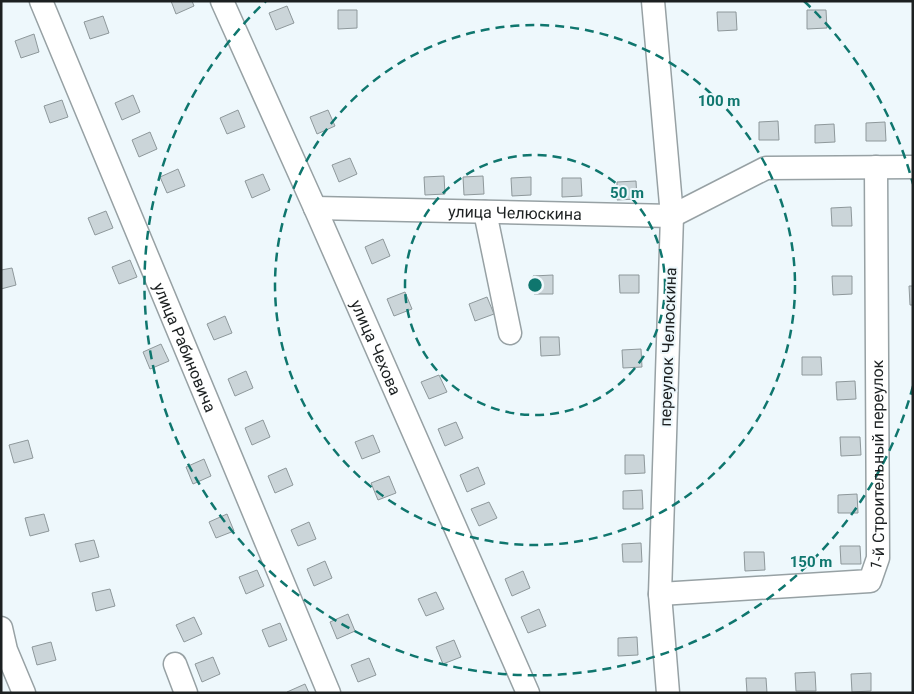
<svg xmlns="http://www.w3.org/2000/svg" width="914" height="694" font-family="Roboto,sans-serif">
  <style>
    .building { fill: #cbd5d9; stroke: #8e989b }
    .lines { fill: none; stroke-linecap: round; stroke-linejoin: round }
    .minor-casing { stroke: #97a1a4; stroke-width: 25 }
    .minor { stroke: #fff; stroke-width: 22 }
    .ring { fill: none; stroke: #0f766e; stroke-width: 2.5; stroke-dasharray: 9 6 }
    .labels { text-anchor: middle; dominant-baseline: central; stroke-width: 4; stroke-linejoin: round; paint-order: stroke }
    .street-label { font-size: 16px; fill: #1c2021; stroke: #eef8fc }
    .centre { fill: #0f766e; stroke: #eef8fc; stroke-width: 2.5 }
    .ring-label { font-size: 15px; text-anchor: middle; font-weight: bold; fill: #0f766e; stroke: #eef8fc; stroke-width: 4; stroke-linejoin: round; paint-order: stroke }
  </style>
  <rect width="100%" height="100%" fill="#eef8fc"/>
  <!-- building -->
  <g class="building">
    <path d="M171 1H192L194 6 176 14Z"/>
    <path d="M287 6 294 23 276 30 269 13Z"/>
    <path d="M338 10H357V28L338 29Z"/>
    <path d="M807 10H826L827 28 807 29Z"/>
    <path d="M717 12H736L737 30 718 31Z"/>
    <path d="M103 16 109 33 90 39 84 22Z"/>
    <path d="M34 34 39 52 21 58 15 41Z"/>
    <path d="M133 95 140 112 122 120 115 103Z"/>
    <path d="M62 100 68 117 50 123 44 106Z"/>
    <path d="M238 110 245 127 227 134 220 118Z"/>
    <path d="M328 110 335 126 317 134 310 117Z"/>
    <path d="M778 121 779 140H759V122Z"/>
    <path d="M885 122 886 141H866V123Z"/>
    <path d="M834 124 835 142 815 143V125Z"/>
    <path d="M150 132 157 149 139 157 132 140Z"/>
    <path d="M350 158 357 174 339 182 332 165Z"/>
    <path d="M178 169 185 186 167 193 160 177Z"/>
    <path d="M263 174 270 190 252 198 245 181Z"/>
    <path d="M444 176 445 194 425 195 424 177Z"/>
    <path d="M483 176 484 194 464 195 463 177Z"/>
    <path d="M531 177V195L512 196 511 178Z"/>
    <path d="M562 178H581L582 196 562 197Z"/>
    <path d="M636 181 637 199 617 200V182Z"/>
    <path d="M851 207 852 226H832L831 208Z"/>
    <path d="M106 211 113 228 95 235 88 218Z"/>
    <path d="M383 239 390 256 372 264 365 247Z"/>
    <path d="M130 260 137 277 119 284 112 267Z"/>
    <path d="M12 268 16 285 1 289V270Z"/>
    <path d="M553 275V294H534L533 276Z"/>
    <path d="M619 275H639V293H620Z"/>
    <path d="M832 276H852V294L833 295Z"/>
    <path d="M909 286H913V305H910Z"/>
    <path d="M405 292 412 309 394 316 387 299Z"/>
    <path d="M487 297 494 314 475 321 469 304Z"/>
    <path d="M225 316 232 333 214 340 207 324Z"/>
    <path d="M540 337H559L560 355 541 356Z"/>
    <path d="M161 344 169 361 150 369 143 352Z"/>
    <path d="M641 349 642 367 623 368 622 350Z"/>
    <path d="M802 357H821L822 375H802Z"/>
    <path d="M246 371 253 388 235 396 228 379Z"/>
    <path d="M439 375 447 392 429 399 421 382Z"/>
    <path d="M855 381 856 399 837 400 836 382Z"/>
    <path d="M263 420 270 437 252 445 245 428Z"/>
    <path d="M456 422 463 438 445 446 438 429Z"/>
    <path d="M373 435 380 452 362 459 355 442Z"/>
    <path d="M840 437H860L861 455 841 456Z"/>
    <path d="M28 440 33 458 14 463 9 445Z"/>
    <path d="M625 455H644L645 473 625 474Z"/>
    <path d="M204 459 211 476 193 484 186 467Z"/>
    <path d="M478 467 485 484 467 492 460 475Z"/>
    <path d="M286 468 293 485 275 493 268 476Z"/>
    <path d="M389 476 396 493 378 500 371 483Z"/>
    <path d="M642 490 643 509H623V491Z"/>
    <path d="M857 494 858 513H838V495Z"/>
    <path d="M489 502 497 518 479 526 471 509Z"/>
    <path d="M44 514 49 531 30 536 25 518Z"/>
    <path d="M227 514 234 531 216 538 209 522Z"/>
    <path d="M309 522 316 539 298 546 291 530Z"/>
    <path d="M94 540 99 557 80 562 75 544Z"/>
    <path d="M641 543 642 562H623L622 544Z"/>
    <path d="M840 546H860L861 564H841Z"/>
    <path d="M744 552H764L765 570 745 571Z"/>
    <path d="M325 561 332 578 314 586 307 569Z"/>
    <path d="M257 570 264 586 246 594 239 577Z"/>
    <path d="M523 571 530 588 512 596 505 579Z"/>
    <path d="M110 589 115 606 96 611 92 593Z"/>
    <path d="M436 592 444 609 426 616 418 599Z"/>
    <path d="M539 609 546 626 528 633 521 617Z"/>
    <path d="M348 614 355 631 337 639 330 622Z"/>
    <path d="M194 617 202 634 184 642 176 625Z"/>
    <path d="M280 623 287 640 269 647 262 630Z"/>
    <path d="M637 637 638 655 618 656V638Z"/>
    <path d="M454 640 461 657 443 664 436 647Z"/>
    <path d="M51 642 56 660 37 665 32 647Z"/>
    <path d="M213 657 220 674 202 682 195 664Z"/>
    <path d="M369 658 376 675 358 682 351 665Z"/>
    <path d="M815 672 816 691H796L795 673Z"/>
    <path d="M871 673V691L852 692 851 674Z"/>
    <path d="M746 678H766L767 693H747Z"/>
    <path d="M305 684 309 693H288L287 692Z"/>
  </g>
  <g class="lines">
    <defs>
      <g id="minor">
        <path id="s1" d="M41 1 329 693"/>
        <path id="s2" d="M222 1 315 208 528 693"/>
        <path d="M653 1 672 216 660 594 668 693"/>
        <path id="s3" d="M315 208 672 216 766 168 913 167"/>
        <path d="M485 212 510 333"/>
        <path id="s4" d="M660 594 870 581 878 558 876 167"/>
        <path d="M1 628 6 650 24 693"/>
        <path d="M175 664 186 693"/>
      </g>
    </defs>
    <!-- minor casing -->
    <use href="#minor" class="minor-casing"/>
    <!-- minor -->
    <use href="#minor" class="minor"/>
  </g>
  <!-- distance rings -->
  <g class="ring">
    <circle cx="535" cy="285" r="130"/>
    <circle cx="535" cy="285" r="260"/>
    <path d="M913 386A391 391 0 1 1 266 1M804 1A391 391 0 0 1 913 184"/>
  </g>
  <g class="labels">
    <!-- street labels -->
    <g class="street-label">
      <text stroke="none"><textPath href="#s3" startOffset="200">улица Челюскина</textPath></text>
      <text stroke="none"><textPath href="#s1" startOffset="375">улица Рабиновича</textPath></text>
      <text stroke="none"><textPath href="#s2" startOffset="379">улица Чехова</textPath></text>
      <text transform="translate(668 347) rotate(-88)">переулок Челюскина</text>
      <text stroke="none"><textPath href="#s4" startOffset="328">1-й Строительный переулок</textPath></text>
    </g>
  </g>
  <circle cx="535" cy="285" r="8" class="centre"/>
  <g class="ring-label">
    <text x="719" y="106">100 m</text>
    <text x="627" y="198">50 m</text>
    <text x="811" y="567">150 m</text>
  </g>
  <!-- border -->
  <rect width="914" height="694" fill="none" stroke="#1c2021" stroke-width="5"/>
</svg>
